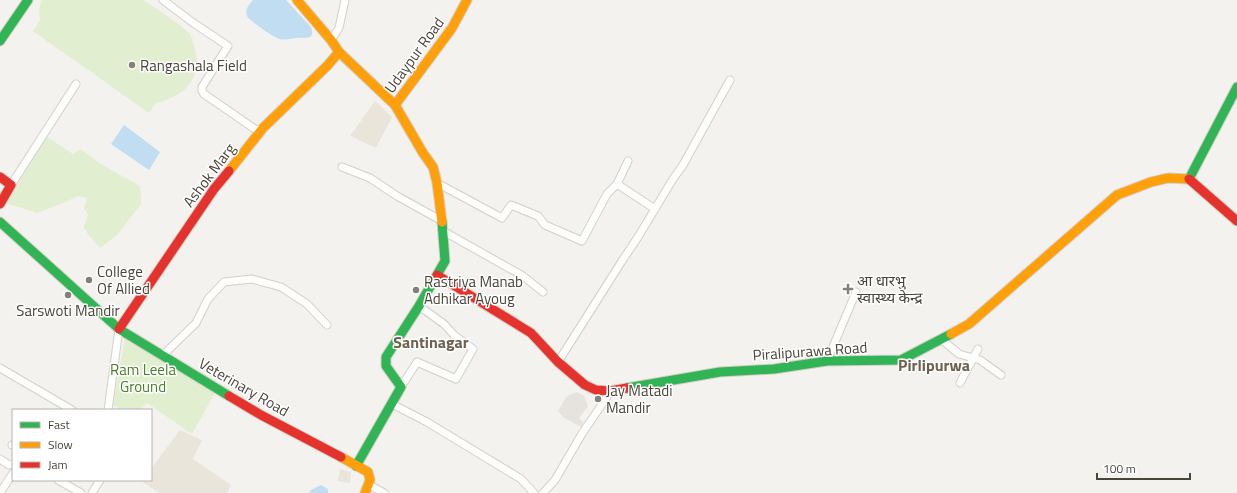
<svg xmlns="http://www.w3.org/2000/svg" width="1237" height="493" font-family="'Titillium Web','Noto Sans Devanagari',sans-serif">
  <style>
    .industrial { fill: #e6e2de }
    .education { fill: #eae5da }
    .green { fill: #e1eecf }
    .water { fill: #c0ddf1 }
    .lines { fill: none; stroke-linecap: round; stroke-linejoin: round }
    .street-casing { stroke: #d2d0cb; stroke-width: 9 }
    .fast-casing { stroke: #d3cfc5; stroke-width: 11 }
    .slow-casing { stroke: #d3cfc5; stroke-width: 11 }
    .jam-casing { stroke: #d3cfc5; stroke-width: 11 }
    .street { stroke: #fdfdfc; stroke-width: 7 }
    .fast { stroke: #30b455; stroke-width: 9 }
    .slow { stroke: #ff9f0a; stroke-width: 9 }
    .jam { stroke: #e5322d; stroke-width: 9 }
    .poi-dot { fill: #868178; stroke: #fff; stroke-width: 1.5 }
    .labels { text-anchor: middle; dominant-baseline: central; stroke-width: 3; stroke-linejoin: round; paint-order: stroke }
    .street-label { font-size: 15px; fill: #4b4439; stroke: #fff }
    .poi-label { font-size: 15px; fill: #4b4439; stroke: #fff; text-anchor: start }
    .park-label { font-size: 15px; fill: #4a7f2a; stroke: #fff }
    .neighbourhood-label { font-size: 16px; font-weight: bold; fill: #6e6250; stroke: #fff }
  </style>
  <rect width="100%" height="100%" fill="#f4f2ee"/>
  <!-- industrial -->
  <path class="industrial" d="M577 392 584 396 588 406 579 418 583 422 581 427 563 417 558 411 567 396Z"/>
  <!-- education -->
  <g class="education">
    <path d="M375 101 392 117 376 148 350 136Z"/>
    <path d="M180 430 202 440 193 459 231 485 227 493H159L140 480H151V469Z"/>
    <path d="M340 469 351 472 350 483 338 481Z"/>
  </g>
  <!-- green -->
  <g class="green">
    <path d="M41 0C67 0 92 0 118 0 125 0 136 0 143 0 147 2 185 28 188 32 192 36 193 44 195 49 203 79 183 97 156 103L149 113 33 31 40 21 39 12Z"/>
    <path d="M47 137 73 154 81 149 99 163 140 186 141 204 117 235 100 248 88 234 84 228 88 214 84 208 87 198 77 196 66 202 37 213 6 203Z"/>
    <path d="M125 337 215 393 192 434 147 403 140 410H122L113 405Z"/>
  </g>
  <!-- water -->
  <g class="water">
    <path d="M253 0H286L311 27C316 41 305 37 296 38 289 39 283 41 277 38 267 33 257 25 248 18 244 10 248 6 253 0Z"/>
    <path d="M124 125 160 152 149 170 111 144Z"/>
    <path d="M321 485 328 489V493H309L311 490Z"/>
  </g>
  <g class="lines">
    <defs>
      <g id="street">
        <path d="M163 0 192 22 228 46 202 87V91L204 94 255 129 262 130"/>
        <path d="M331 40 339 28 345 0"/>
        <path d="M342 167 370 178 397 196 442 221"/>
        <path d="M437 183 502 218 511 205 538 216 545 225 582 241 607 194 617 184 655 209"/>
        <path d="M617 184 628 161"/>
        <path d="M11 185 76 84"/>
        <path d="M443 231 523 276 543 292"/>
        <path d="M941 339 959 354 980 360 1001 375"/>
        <path d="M163 355 196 323 208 299 224 282 252 279 281 287 307 304 327 325"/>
        <path d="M827 361 856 292"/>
        <path d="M558 362 622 261 638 237 673 179 683 165 730 80"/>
        <path d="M0 368 72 410"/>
        <path d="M960 383 978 349"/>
        <path d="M401 387 417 362 456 379 473 349 454 335 444 324 419 306"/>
        <path d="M392 404 427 422 521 479 534 493"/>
        <path d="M108 410 119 329"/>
        <path d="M12 445H13"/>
        <path d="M0 459 9 465 13 464"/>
        <path d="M58 480 81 493"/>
        <path d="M368 484 384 493"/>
        <path d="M0 493 13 473"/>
        <path d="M92 493 100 480"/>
        <path d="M543 493 555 480 583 432 607 397 610 391"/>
      </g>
      <g id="fast">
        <path d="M0 41 28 0"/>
        <path d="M1189 179 1237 87"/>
        <path d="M0 222 119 329 229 396"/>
        <path d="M627 388 720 372 774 369 827 361 901 360 951 334"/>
        <path d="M356 466 401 387 386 366V357L419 306 445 261 442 222"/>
      </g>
      <g id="slow">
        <path d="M297 0 331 40 339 52 395 105 423 153 433 167 437 183 442 222"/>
        <path d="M395 105 452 28 467 0"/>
        <path d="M229 171 263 128 327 66 339 52"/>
        <path d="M951 334 969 324 1117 195 1151 182 1168 178 1189 179"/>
        <path d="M341 457 368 472 370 480 365 493"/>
      </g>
      <g id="jam">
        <path d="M0 177 11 185 0 204"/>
        <path d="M1189 179 1237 221"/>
        <path d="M437 275 531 333 558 362 585 385 596 390 610 391 627 388"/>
        <path d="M119 329 214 189 229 171"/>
        <path d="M229 396 261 415 341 457"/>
      </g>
    </defs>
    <!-- street casing -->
    <use href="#street" class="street-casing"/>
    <!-- fast casing -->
    <use href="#fast" class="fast-casing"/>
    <!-- slow casing -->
    <use href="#slow" class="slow-casing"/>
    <!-- jam casing -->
    <use href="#jam" class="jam-casing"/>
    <!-- street -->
    <use href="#street" class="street"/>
    <!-- fast -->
    <use href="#fast" class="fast"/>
    <!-- slow -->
    <use href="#slow" class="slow"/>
    <!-- jam -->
    <use href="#jam" class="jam"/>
  </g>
  <!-- markers -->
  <g class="poi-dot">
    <circle cx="132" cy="65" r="4"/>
    <circle cx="89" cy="280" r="4"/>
    <path d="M846 283h4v4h4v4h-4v4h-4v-4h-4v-4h4z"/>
    <circle cx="416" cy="290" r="4"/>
    <circle cx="68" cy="295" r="4"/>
    <circle cx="598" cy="399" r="4"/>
  </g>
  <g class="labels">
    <!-- street labels -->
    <g class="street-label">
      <text transform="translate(414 55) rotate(-54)">Udaypur Road</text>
      <text transform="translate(209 175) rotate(-53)">Ashok Marg</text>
      <text transform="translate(810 351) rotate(-4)">Piralipurawa Road</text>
      <text transform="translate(244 387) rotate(30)">Veterinary Road</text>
    </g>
    <!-- poi labels -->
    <g class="poi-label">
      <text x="140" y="65">Rangashala Field</text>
      <text x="97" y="271">College<tspan x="97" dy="17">Of Allied</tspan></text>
      <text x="857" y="280">आ धारभु<tspan x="857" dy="17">स्वास्थ्य केन्द्र</tspan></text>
      <text x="424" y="281">Rastriya Manab<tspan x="424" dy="17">Adhikar Ayoug</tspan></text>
      <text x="68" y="310" text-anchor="middle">Sarswoti Mandir</text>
      <text x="606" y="390">Jay Matadi<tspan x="606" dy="17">Mandir</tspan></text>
    </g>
    <!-- park labels -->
    <g class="park-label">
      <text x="143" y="369">Ram Leela<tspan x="143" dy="17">Ground</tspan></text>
    </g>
    <!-- neighbourhood labels -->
    <g class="neighbourhood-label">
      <text x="431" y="342">Santinagar</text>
      <text x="934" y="365">Pirlipurwa</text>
    </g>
  </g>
  <!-- legend -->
  <rect x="12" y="409" width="140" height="72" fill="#ffffff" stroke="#b7b4b0"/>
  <rect x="20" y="422" width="20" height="6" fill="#30b455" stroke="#b7b4b0"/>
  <text x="48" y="429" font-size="12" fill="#4b4439">Fast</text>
  <rect x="20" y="442" width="20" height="6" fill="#ff9f0a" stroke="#b7b4b0"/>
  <text x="48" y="449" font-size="12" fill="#4b4439">Slow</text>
  <rect x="20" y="462" width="20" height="6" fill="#e5322d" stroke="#b7b4b0"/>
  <text x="48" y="469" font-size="12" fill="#4b4439">Jam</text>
  <!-- scale -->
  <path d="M1097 473v6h93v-6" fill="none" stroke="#4b4439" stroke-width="2"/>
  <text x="1103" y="473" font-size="12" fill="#4b4439" stroke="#ffffff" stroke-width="3" paint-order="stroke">100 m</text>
</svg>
